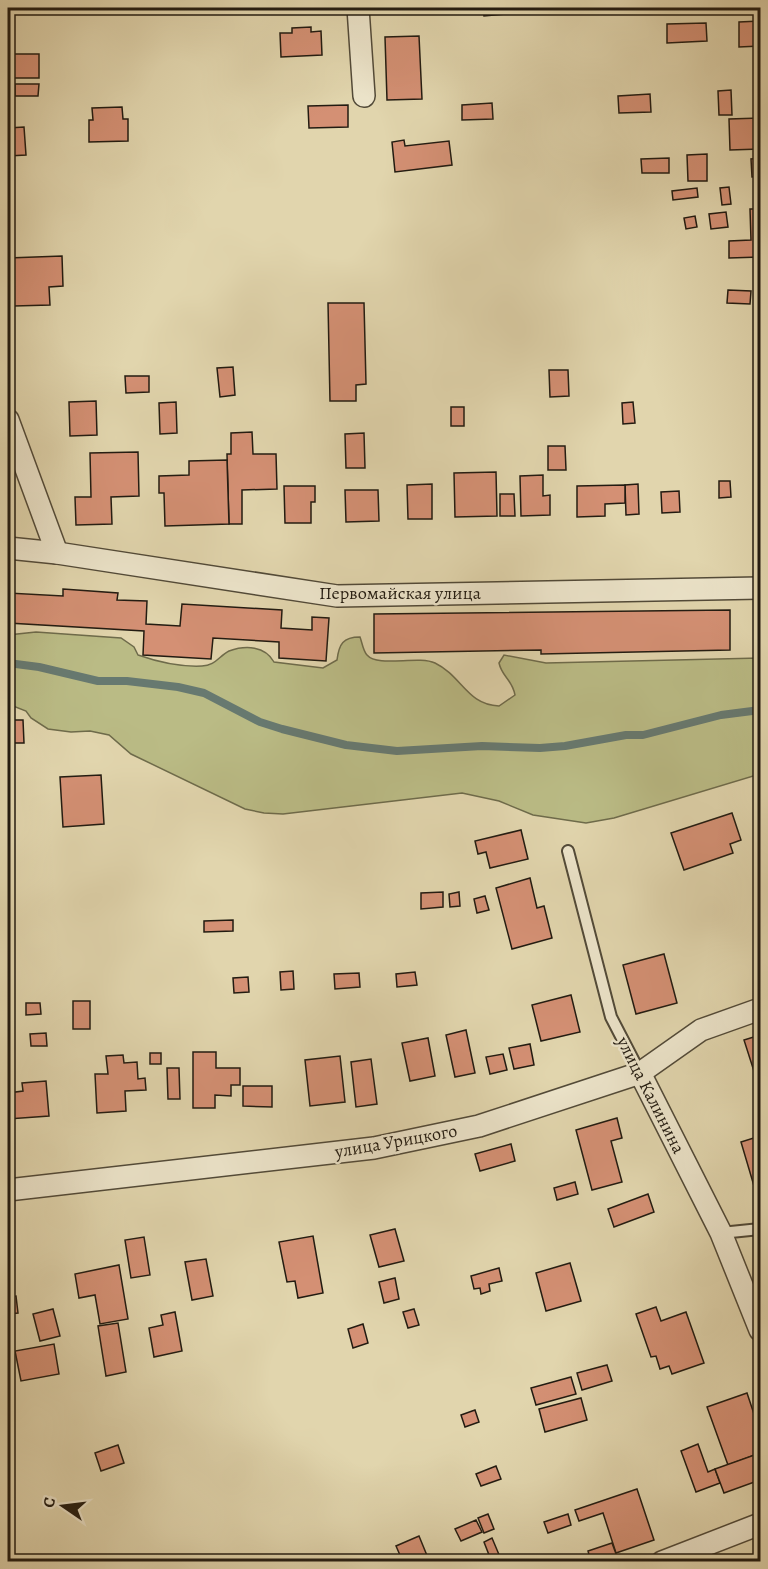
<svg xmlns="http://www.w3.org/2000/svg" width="768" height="1569" font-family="Alegreya,serif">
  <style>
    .green { fill: #babb85; stroke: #6e6b4b; stroke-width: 1.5 }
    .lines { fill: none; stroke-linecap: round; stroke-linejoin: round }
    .stream { stroke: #677970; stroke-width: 8 }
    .building { fill: #d49074; stroke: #221b11; stroke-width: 1.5 }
    .service-casing { stroke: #524a38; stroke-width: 14 }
    .minor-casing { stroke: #524a38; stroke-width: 24 }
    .service { stroke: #ece4ca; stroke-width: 10 }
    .minor { stroke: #ece4ca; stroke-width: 21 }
    .labels { text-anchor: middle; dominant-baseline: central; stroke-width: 5; stroke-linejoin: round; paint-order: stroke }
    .street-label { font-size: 18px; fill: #221b11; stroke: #ece4ca }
  </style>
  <rect width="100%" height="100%" fill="#e1d5ad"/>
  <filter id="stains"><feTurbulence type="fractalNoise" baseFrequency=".00333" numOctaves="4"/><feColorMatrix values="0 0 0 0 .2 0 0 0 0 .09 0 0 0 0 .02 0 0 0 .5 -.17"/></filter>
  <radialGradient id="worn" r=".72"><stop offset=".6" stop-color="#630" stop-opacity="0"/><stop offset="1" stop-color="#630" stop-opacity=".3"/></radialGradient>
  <!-- green -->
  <path class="green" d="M36 632 121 638 134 647 138 655C158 662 181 667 202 666 215 666 219 656 229 651 246 645 265 646 274 662L323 668 337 660C339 644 343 637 360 637 362 642 363 651 367 655 378 668 418 655 435 663 462 676 467 705 499 706L515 695C512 679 502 677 499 663L504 655 546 663 760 658V774L614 818 586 823 533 815 499 801 462 793 283 814 264 813 245 809 131 754 109 735 90 731 71 732 48 729 31 718 26 711 8 704V635Z"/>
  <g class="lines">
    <!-- stream -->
    <path class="stream" d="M8 663 39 667 98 681H127L178 687 204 693 260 722 282 729 346 745 397 751 482 746 540 748 565 746 626 735H643L721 715 760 710"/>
  </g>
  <!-- building -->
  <g class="building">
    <path d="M483 8H521V9L504 10 505 14 484 16Z"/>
    <path d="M760 21V46L739 47V22Z"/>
    <path d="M706 23 707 41 667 43V24Z"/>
    <path d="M311 27V32L321 31 322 55 281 57 280 33H292V28Z"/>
    <path d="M419 36 422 99 387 100 385 37Z"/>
    <rect x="8" y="54" width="31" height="24"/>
    <path d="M15 84H39L38 96H15Z"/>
    <path d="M731 90 732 115H719L718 91Z"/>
    <path d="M650 94 651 112 619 113 618 96Z"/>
    <path d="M492 103 493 119 462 120V105Z"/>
    <path d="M348 105V127L309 128 308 106Z"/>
    <path d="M122 107 123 119H128V141L89 142V120H93L92 108Z"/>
    <path d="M760 118V149L730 150 729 119Z"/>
    <path d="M24 127 26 155 8 156V128Z"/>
    <path d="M404 140 405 146 449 141 452 165 395 172 392 142Z"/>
    <path d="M707 154V181H688L687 155Z"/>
    <path d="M669 158V173H642L641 159Z"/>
    <path d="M760 158V176L752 177 751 159Z"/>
    <path d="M729 187 731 204 722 205 720 188Z"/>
    <path d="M697 188 698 197 673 200 672 191Z"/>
    <path d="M750 209H760V257L729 258V241L751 240Z"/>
    <path d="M726 212 728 227 711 229 709 214Z"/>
    <path d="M695 216 697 227 686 229 684 218Z"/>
    <path d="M62 256 63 286 49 287 50 305 14 306V292H8V258Z"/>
    <path d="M728 290 751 291 750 304 727 303Z"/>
    <path d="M328 303H364L366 384 356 385V401H330Z"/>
    <path d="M756 310H760V341H757Z"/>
    <path d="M233 367 235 395 220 397 217 368Z"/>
    <path d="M549 370H568L569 396 550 397Z"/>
    <path d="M125 376H149V392L126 393Z"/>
    <path d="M96 401 97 435 70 436 69 402Z"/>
    <path d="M176 402 177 433 160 434 159 403Z"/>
    <path d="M633 402 635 423 623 424 622 403Z"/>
    <rect x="451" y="407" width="13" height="19"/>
    <path d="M252 432 253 454H276L277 489 242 490V524H229L227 454H231V433Z"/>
    <path d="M364 433 365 468H346L345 434Z"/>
    <path d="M548 446H565L566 470H548Z"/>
    <path d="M138 452 139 496 111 497 112 524 76 525 75 497H91L90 453Z"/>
    <path d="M227 460 229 524 165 526 164 493H159V476L189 475V461Z"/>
    <path d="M496 472 497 516 455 517 454 473Z"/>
    <path d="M543 475V496L550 495V515L521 516 520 476Z"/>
    <path d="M719 481H730L731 497 719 498Z"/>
    <path d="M432 484V519H408L407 485Z"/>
    <path d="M638 484 639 514 626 515 625 485Z"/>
    <path d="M625 485V503L605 504V516L577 517V486Z"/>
    <path d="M284 486H315V502H311V523H285Z"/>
    <path d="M345 490H378L379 521 346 522Z"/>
    <path d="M679 491 680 512 662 513 661 492Z"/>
    <path d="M500 494H514L515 516H500Z"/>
    <path d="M63 589 118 593 117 600 147 601 146 624 180 626 182 604 282 610 281 628 312 630V617L329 618 326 661 279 658V642L213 638 211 659 143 655 144 631 8 623V593L63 596Z"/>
    <path d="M730 610V650L541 654V650L374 653V614Z"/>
    <path d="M8 720H23L24 743H8Z"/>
    <path d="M101 775 104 824 63 827 60 777Z"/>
    <path d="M732 813 741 840 730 844 733 853 684 870 671 833Z"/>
    <path d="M521 830 528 859 490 868 486 852 478 854 475 841Z"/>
    <path d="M530 878 537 908 544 906 552 938 512 949 496 888Z"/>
    <path d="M443 892V907L421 909V893Z"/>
    <path d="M459 892 460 906 450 907 449 894Z"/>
    <path d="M485 896 489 910 477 913 474 899Z"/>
    <path d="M233 920V931L204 932V921Z"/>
    <path d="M664 954 677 1003 636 1014 623 965Z"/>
    <path d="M293 971 294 989 281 990 280 972Z"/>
    <path d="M415 972 417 985 397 987 396 974Z"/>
    <path d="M359 973 360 987 335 989 334 974Z"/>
    <path d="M248 977 249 992 234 993 233 978Z"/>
    <path d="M571 995 580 1032 541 1041 532 1005Z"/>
    <rect x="73" y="1001" width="17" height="28"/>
    <path d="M26 1003H40L41 1014 26 1015Z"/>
    <path d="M466 1030 475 1073 455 1077 446 1035Z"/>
    <path d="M46 1033 47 1046H31L30 1034Z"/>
    <path d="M760 1035V1090L744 1040Z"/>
    <path d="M428 1038 435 1076 410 1081 402 1043Z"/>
    <path d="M530 1044 534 1065 514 1069 509 1048Z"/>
    <path d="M193 1052H216V1068H240V1085H231V1096L215 1095V1108H193Z"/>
    <rect x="150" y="1053" width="11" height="11"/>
    <path d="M503 1054 507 1070 490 1074 486 1057Z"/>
    <path d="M123 1055 124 1063 137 1062 138 1079 145 1078 146 1090 125 1091 126 1111 97 1113 95 1074H108L106 1056Z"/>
    <path d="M340 1056 345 1102 310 1106 305 1060Z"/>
    <path d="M371 1059 377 1104 356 1107 351 1062Z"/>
    <path d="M167 1068H179L180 1099H168Z"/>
    <path d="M46 1081 49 1116 8 1119V1093L23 1091 22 1083Z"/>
    <path d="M243 1086H272V1107L243 1106Z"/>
    <path d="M617 1118 622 1138 611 1141 622 1182 592 1190 576 1130Z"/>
    <path d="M760 1136V1183L754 1186 741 1142Z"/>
    <path d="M511 1144 515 1161 480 1171 475 1154Z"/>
    <path d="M575 1182 578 1194 557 1200 554 1188Z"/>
    <path d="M648 1194 654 1212 614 1227 608 1209Z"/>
    <path d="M395 1229 404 1261 379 1267 370 1235Z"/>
    <path d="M313 1236 323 1293 298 1298 295 1281 287 1282 279 1242Z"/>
    <path d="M144 1237 150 1275 131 1278 125 1240Z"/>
    <path d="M206 1259 213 1296 192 1300 185 1262Z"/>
    <path d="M570 1263 581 1301 546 1311 536 1273Z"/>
    <path d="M119 1265 128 1319 100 1324 95 1295 79 1298 75 1274Z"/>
    <path d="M499 1268 502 1281 489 1284 490 1291 481 1294 480 1288 474 1289 471 1276Z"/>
    <path d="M395 1278 399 1299 384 1303 379 1282Z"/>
    <path d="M16 1296 18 1313 8 1314V1297Z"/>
    <path d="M656 1307 661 1321 686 1312 704 1363 672 1374 669 1366 660 1369 656 1356 651 1357 636 1314Z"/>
    <path d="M53 1309 60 1336 40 1341 33 1314Z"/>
    <path d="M414 1309 419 1325 408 1328 403 1312Z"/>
    <path d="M175 1312 182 1351 154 1357 149 1328 163 1325 161 1315Z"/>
    <path d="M118 1323 126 1372 106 1376 98 1326Z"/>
    <path d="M363 1324 368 1343 353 1348 348 1329Z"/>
    <path d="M54 1344 59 1374 21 1381 15 1351Z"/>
    <path d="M607 1365 612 1381 582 1390 577 1373Z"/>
    <path d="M571 1377 576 1394 536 1405 531 1388Z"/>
    <path d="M747 1393 760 1432V1453L728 1465 707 1407Z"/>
    <path d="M581 1398 587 1420 545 1432 539 1409Z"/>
    <path d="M475 1410 479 1422 465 1427 461 1415Z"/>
    <path d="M698 1444 708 1472 715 1469 720 1483 696 1492 681 1451Z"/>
    <path d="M118 1445 124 1463 101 1471 95 1453Z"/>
    <path d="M760 1453V1480L724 1493 715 1469Z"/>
    <path d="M496 1466 501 1479 481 1486 476 1474Z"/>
    <path d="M637 1489 654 1540 616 1553 603 1513 579 1521 575 1510Z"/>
    <path d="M488 1514 494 1529 484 1533 478 1518Z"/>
    <path d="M568 1514 571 1525 548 1533 544 1522Z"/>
    <path d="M476 1520 482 1532 461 1541 455 1529Z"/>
    <path d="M419 1536 428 1558 421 1562H403L396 1546Z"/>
    <path d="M492 1538 500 1557 491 1560 484 1542Z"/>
    <path d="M612 1543 619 1562H591L588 1551Z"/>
  </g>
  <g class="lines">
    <defs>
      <g id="service">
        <path d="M568 851 611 1017 640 1073"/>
        <path d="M721 1233 760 1229"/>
      </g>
      <g id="minor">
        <path d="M358 8 364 96"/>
        <path d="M8 420 57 553"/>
        <path d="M8 548 57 553 337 596 760 588"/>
        <path d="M640 1073 721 1233 760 1330"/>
        <path d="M8 1190 374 1148 479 1126 640 1073 701 1030 760 1009"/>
        <path d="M662 1562 760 1524"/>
      </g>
    </defs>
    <!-- service casing -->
    <use href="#service" class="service-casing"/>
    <!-- minor casing -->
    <use href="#minor" class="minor-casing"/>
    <!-- service -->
    <use href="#service" class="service"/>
    <!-- minor -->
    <use href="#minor" class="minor"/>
  </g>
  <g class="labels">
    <!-- street labels -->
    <g class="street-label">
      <text x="400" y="593">Первомайская улица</text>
      <text transform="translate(651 1095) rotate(63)">улица Калинина</text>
      <text transform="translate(396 1141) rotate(-10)">улица Урицкого</text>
    </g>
  </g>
  <!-- margin -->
  <rect width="768" height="1569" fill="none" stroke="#e1d5ad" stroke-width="30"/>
  <rect x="9" y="9" width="750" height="1551" fill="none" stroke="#221b11" stroke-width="3"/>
  <rect x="15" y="15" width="738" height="1539" fill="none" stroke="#221b11" stroke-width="1.5"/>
  <!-- north arrow -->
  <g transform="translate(63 1506) rotate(284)" stroke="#ece4ca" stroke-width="4.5" paint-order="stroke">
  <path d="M0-4.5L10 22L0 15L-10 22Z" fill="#221b11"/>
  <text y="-9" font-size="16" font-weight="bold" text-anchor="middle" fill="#221b11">С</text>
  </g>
  <rect width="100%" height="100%" filter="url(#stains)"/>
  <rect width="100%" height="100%" fill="url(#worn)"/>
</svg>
